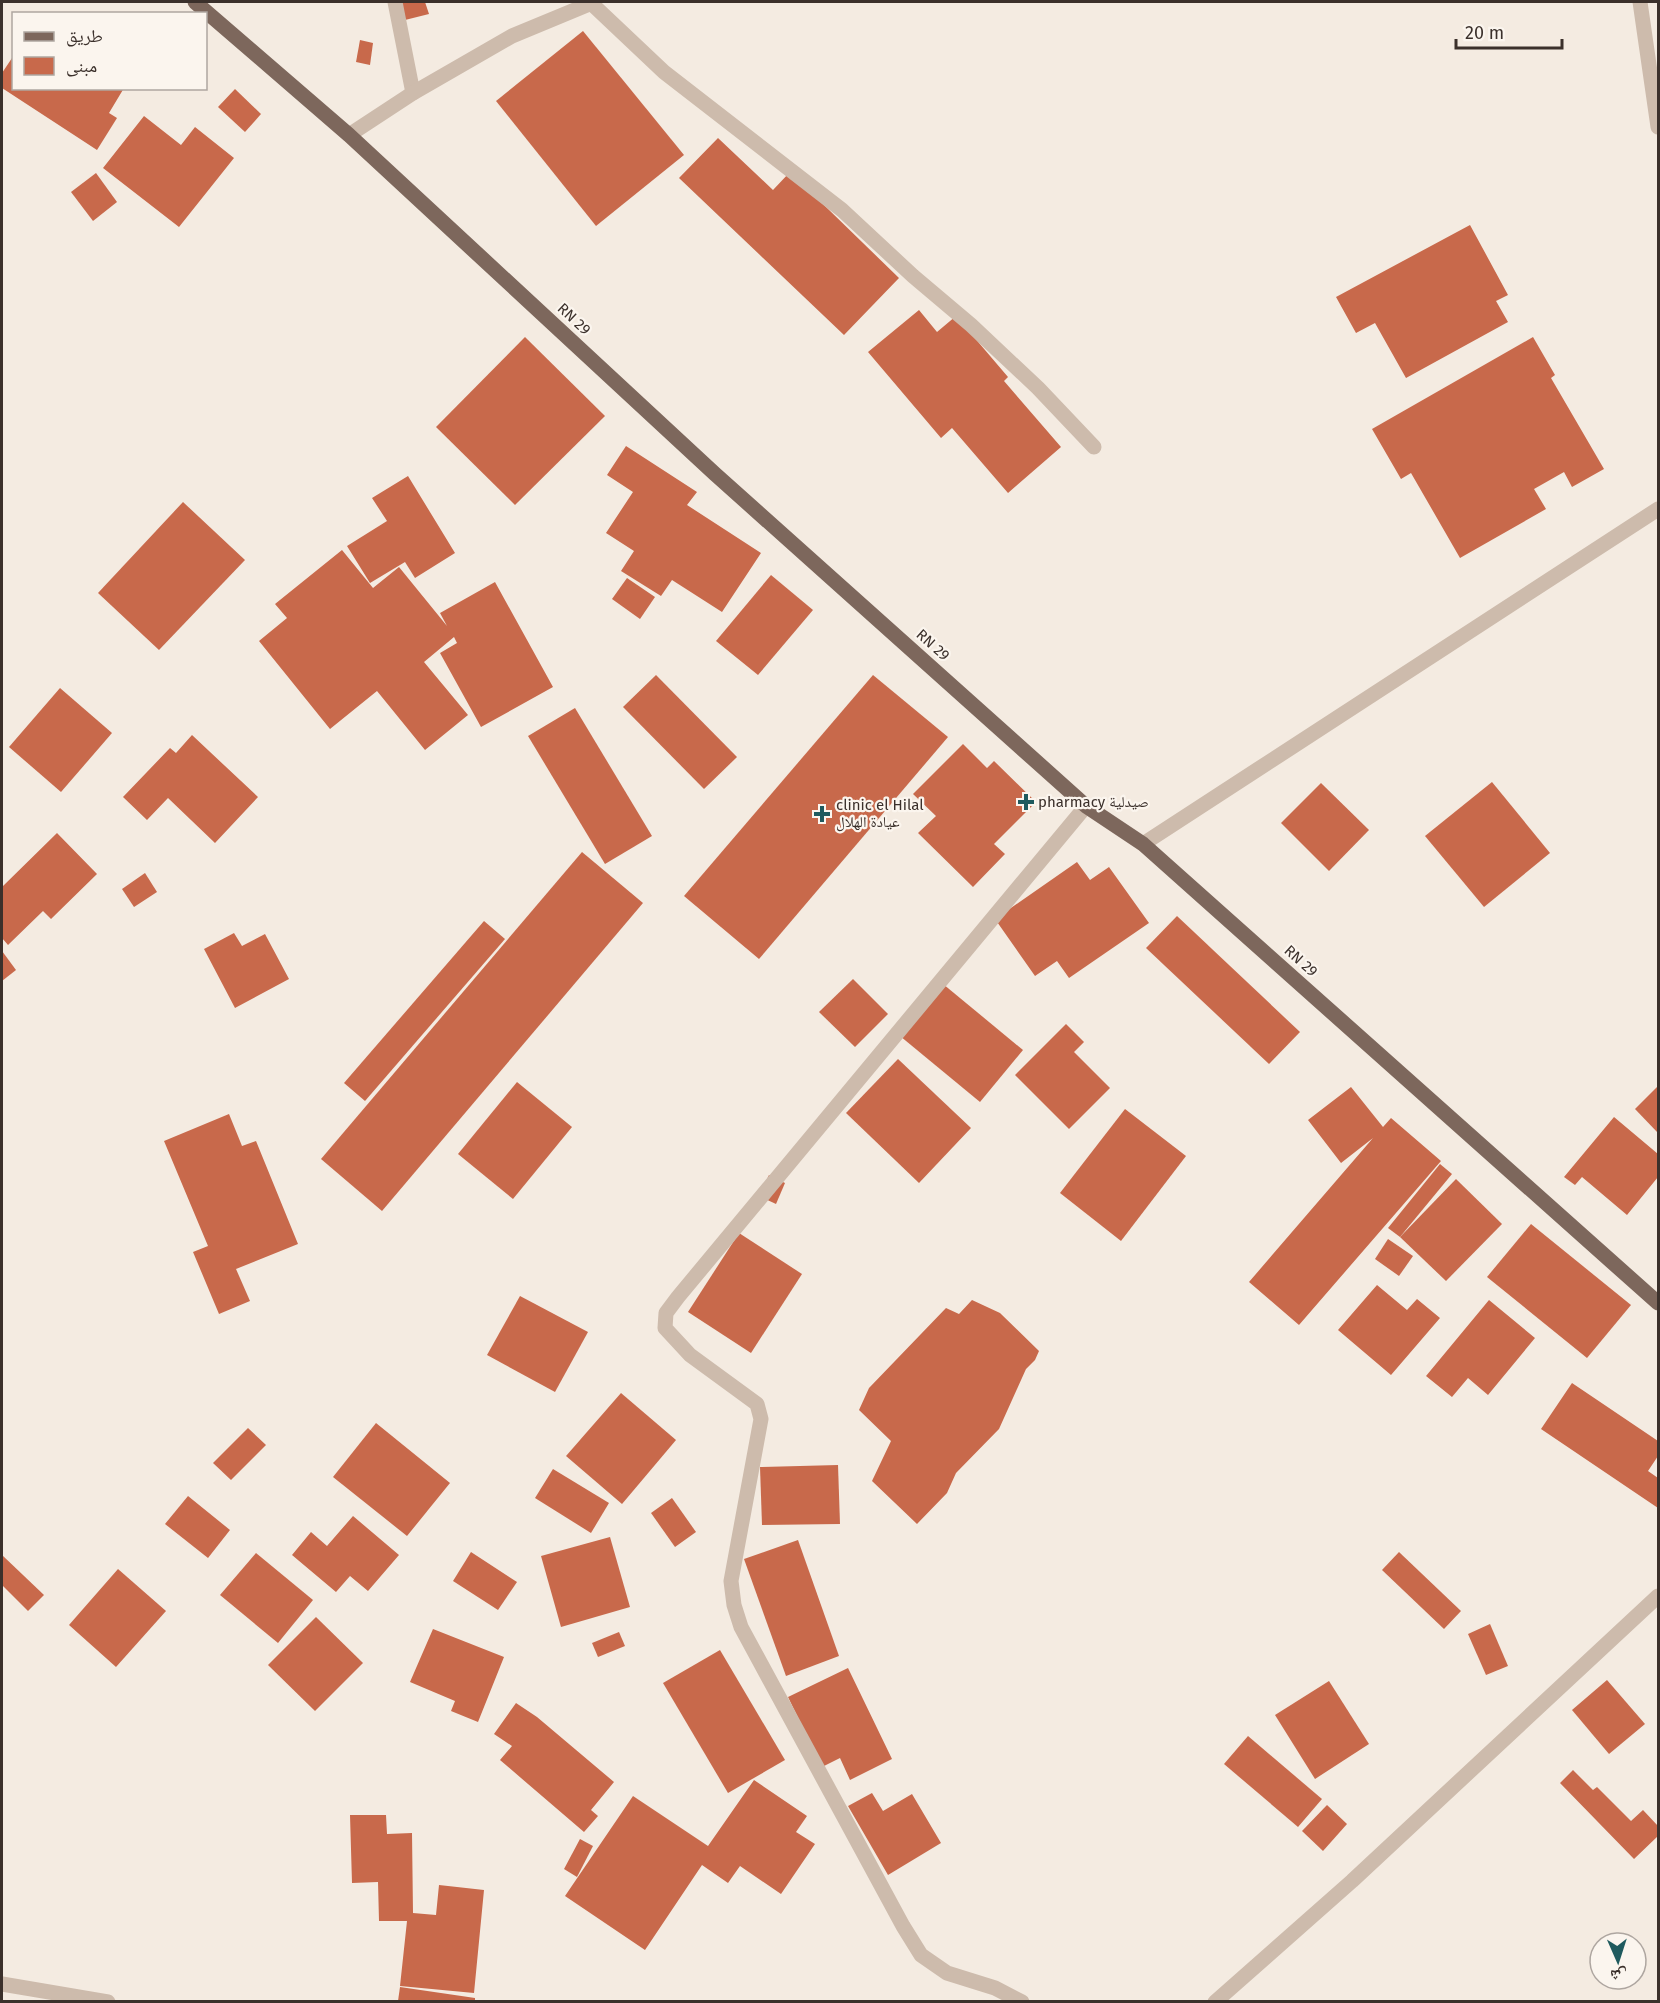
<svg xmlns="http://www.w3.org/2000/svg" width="1660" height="2003" font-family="'Fira Sans','Noto Naskh Arabic',sans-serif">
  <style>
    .building { fill: #c8694b }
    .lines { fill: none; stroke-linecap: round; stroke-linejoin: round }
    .minor { stroke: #cdbbac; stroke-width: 15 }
    .major { stroke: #7d675c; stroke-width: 15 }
    .poi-dot { fill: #1f5a5e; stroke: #fbf5ee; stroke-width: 2 }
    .labels { text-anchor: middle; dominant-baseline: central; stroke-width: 4.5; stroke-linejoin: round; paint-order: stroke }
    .street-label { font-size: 15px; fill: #3b302b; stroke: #fbf5ee }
    .poi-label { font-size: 15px; fill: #3b302b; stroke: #fbf5ee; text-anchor: start }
  </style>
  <rect width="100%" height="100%" fill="#f4ebe1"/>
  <!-- building -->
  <g class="building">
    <path d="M400 2H425L429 14 405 20Z"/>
    <path d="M583 31 684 155 596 226 496 101Z"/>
    <path d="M360 40 373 43 370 65 356 62Z"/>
    <path d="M14 55V88H124L109 113 117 118 97 150 2 88V73Z"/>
    <path d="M235 89 261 114 245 132 218 107Z"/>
    <path d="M144 116 181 145 195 127 234 158 179 227 103 168Z"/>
    <path d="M718 138 773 190 790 172 899 278 844 335 679 178Z"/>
    <path d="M96 173 117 202 93 221 71 192Z"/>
    <path d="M1470 225 1508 295 1496 301 1508 322 1406 378 1375 323 1356 333 1336 297Z"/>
    <path d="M919 310 937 332 956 316 1008 377 1004 381 1061 447 1008 493 952 428 941 438 868 352Z"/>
    <path d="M525 337 605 416 515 505 436 427Z"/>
    <path d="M1533 337 1555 375 1551 378 1604 469 1572 487 1564 472 1534 489 1546 509 1460 558 1411 473 1401 479 1372 429Z"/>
    <path d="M626 446 697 492 687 505 761 553 722 612 672 580 661 596 621 571 634 551 606 533 633 492 607 475Z"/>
    <path d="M408 476 455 553 415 578 405 562 370 583 347 546 387 521 372 498Z"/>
    <path d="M183 502 245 560 159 650 98 593Z"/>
    <path d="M342 550 373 588 399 567 447 626 440 613 495 582 553 687 481 727 440 653 457 643 454 637 424 662 468 715 425 750 377 691 330 729 259 641 287 618 275 604Z"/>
    <path d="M771 575 813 610 758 675 716 641Z"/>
    <path d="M627 578 655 597 640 619 612 599Z"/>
    <path d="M656 675 737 757 704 789 623 707Z"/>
    <path d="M873 675 948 737 759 959 684 896Z"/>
    <path d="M60 688 112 733 61 792 9 747Z"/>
    <path d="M575 708 652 836 605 864 528 736Z"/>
    <path d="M192 735 258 797 215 843 168 798 147 820 123 797 170 748 176 753Z"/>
    <path d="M963 744 987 768 994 761 1036 802 994 844 1005 854 973 887 918 833 936 816 913 794Z"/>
    <path d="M1492 782 1550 853 1484 907 1425 836Z"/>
    <path d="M1321 783 1369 830 1329 871 1281 823Z"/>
    <path d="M57 833 97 874 51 919 43 911 8 945 2 938V887Z"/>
    <path d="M582 852 643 903 382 1211 321 1159Z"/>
    <path d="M1077 862 1090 880 1109 867 1149 923 1069 978 1057 961 1035 976 995 919Z"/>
    <path d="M145 873 157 892 134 907 122 889Z"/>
    <path d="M1177 916 1300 1032 1269 1064 1146 948Z"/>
    <path d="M484 921 505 939 365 1101 344 1083Z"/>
    <path d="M234 933 242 946 265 934 289 979 235 1008 204 949Z"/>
    <path d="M2 951 16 970 2 981Z"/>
    <path d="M853 979 888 1014 855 1047 819 1012Z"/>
    <path d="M943 984 1023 1050 980 1102 900 1036Z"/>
    <path d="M1066 1024 1084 1042 1074 1052 1110 1088 1069 1129 1015 1075Z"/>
    <path d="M898 1059 971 1128 919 1183 846 1113Z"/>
    <path d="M517 1082 572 1127 513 1199 458 1154Z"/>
    <path d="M1658 1086V1133L1635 1109Z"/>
    <path d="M1351 1087 1383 1127 1391 1118 1441 1161 1299 1325 1249 1282 1373 1138 1341 1163 1308 1120Z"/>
    <path d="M1125 1109 1186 1156 1121 1241 1060 1193Z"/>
    <path d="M229 1114 242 1146 256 1141 298 1244 236 1269 250 1301 219 1314 193 1252 208 1246 164 1141Z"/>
    <path d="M1614 1117 1658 1154V1177L1627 1215 1582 1177 1575 1185 1564 1177Z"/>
    <path d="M1440 1164 1452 1174 1400 1237 1388 1228Z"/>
    <path d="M769 1175 785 1183 776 1204 759 1196Z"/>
    <path d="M1456 1179 1502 1224 1446 1281 1400 1237Z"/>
    <path d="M1531 1224 1631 1305 1587 1358 1487 1277Z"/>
    <path d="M739 1233 802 1274 751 1353 688 1312Z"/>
    <path d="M1388 1239 1413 1256 1399 1276 1375 1259Z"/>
    <path d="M1377 1285 1407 1310 1417 1299 1440 1318 1391 1375 1338 1330Z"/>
    <path d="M520 1296 588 1332 555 1392 487 1355Z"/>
    <path d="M972 1300 1000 1313 1039 1351 1035 1360 1026 1369 999 1429 956 1473 947 1493 917 1524 872 1481 891 1441 859 1410 869 1388 946 1308 959 1314Z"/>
    <path d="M1489 1300 1535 1338 1488 1395 1468 1378 1452 1397 1426 1376Z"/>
    <path d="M1572 1383 1658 1441V1456L1648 1471 1658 1478V1508L1541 1429Z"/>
    <path d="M621 1393 676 1440 622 1504 566 1456Z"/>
    <path d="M376 1423 450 1483 407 1536 333 1477Z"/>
    <path d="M248 1428 266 1445 231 1480 213 1463Z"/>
    <path d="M838 1465 840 1524 762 1525 760 1467Z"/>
    <path d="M553 1469 609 1503 591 1533 535 1498Z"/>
    <path d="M188 1496 230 1530 208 1558 165 1524Z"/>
    <path d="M672 1498 696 1532 675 1547 651 1513Z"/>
    <path d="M353 1516 399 1555 368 1591 350 1576 336 1592 292 1555 311 1532 327 1546Z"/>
    <path d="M610 1537 630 1607 561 1627 541 1556Z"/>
    <path d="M798 1540 839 1656 786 1676 744 1559Z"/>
    <path d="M471 1552 517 1582 498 1610 453 1581Z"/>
    <path d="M1399 1552 1461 1611 1444 1629 1382 1570Z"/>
    <path d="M256 1553 313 1600 278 1643 220 1595Z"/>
    <path d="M2 1555 44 1595 28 1611 2 1585Z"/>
    <path d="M118 1569 166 1611 116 1667 69 1625Z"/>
    <path d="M316 1617 363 1663 315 1711 268 1665Z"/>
    <path d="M1490 1624 1508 1666 1486 1675 1468 1634Z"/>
    <path d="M433 1629 504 1657 478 1722 451 1711 455 1701 410 1682Z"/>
    <path d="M619 1632 625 1646 598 1657 592 1643Z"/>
    <path d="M720 1650 785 1760 728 1793 663 1683Z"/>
    <path d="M848 1668 892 1759 850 1780 840 1758 822 1767 788 1697Z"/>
    <path d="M1607 1680 1645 1724 1609 1754 1572 1710Z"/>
    <path d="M1329 1681 1369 1744 1315 1779 1275 1715Z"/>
    <path d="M516 1703 537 1717 614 1782 591 1810 598 1816 584 1832 500 1760 512 1746 494 1734Z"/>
    <path d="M1248 1736 1322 1799 1298 1827 1224 1764Z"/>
    <path d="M1573 1770 1593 1790 1597 1787 1631 1821 1643 1810 1658 1826V1836L1634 1859 1560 1783Z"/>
    <path d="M754 1780 807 1816 796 1832 815 1844 781 1894 740 1866 728 1883 702 1865 645 1950 565 1896 633 1796 708 1846Z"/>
    <path d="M872 1793 883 1811 912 1794 941 1843 888 1875 848 1806Z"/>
    <path d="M1327 1805 1347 1824 1323 1851 1302 1831Z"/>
    <path d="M350 1815H386L387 1834 412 1833 413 1913 436 1915 439 1885 484 1890 474 1993 400 1986 407 1921H379L378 1882 352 1883Z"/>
    <path d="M580 1839 593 1846 577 1877 564 1869Z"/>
    <path d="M400 1987 475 1998V2001H398Z"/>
  </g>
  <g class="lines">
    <!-- minor -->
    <g class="minor">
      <path d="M395 2 413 93"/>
      <path d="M1640 2 1658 127"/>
      <path d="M591 3 664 72 842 210 913 276 971 325 1038 388 1094 447"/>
      <path d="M349 135 413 93 512 36 594 2"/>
      <path d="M1143 844 1658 509"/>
      <path d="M2 1984 108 2002"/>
      <path d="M1022 2002 995 1988 947 1973 921 1955 903 1926 741 1627 734 1605 731 1581 761 1419 757 1404 690 1355 665 1328 666 1313 678 1297 1086 806"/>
      <path d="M1215 2002 1352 1881 1658 1596"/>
    </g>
    <!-- major -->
    <path class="major" d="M195 2 349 135 715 474 1086 806 1143 844 1658 1303"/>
  </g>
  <!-- markers -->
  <g class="poi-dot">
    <path d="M1023 793h6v6h6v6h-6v6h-6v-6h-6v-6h6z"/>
    <path d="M819 805h6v6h6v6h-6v6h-6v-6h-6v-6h6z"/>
  </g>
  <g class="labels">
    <!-- street labels -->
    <g class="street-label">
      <text transform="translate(574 319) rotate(43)">RN 29</text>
      <text transform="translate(933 645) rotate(42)">RN 29</text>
      <text transform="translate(1301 961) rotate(42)">RN 29</text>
    </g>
    <!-- poi labels -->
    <g class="poi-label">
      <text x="1038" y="802">pharmacy صيدلية</text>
      <text x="836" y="805">clinic el Hilal<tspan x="836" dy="17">عيادة الهلال</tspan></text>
    </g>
  </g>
  <!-- border -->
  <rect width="1660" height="2003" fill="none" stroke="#3b302b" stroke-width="6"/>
  <!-- legend -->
  <rect x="12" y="12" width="195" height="78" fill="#fbf5ee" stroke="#aea6a0" stroke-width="1.5"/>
  <rect x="24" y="32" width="30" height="9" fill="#7d675c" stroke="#aea6a0" stroke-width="1.5"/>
  <text x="66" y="42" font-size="18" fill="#3b302b">طريق</text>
  <rect x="24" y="57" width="30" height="18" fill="#c8694b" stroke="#aea6a0" stroke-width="1.5"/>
  <text x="66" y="72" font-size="18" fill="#3b302b">مبنى</text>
  <!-- north arrow -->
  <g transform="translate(1618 1961) rotate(177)"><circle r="28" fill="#fbf5ee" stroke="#aea6a0" stroke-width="1.5"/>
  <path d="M0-4.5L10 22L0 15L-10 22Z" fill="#1f5a5e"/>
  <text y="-9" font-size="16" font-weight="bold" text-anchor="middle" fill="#3b302b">ش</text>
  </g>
  <!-- scale -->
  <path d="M1456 39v9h106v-9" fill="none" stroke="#3b302b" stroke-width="3"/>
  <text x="1465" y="39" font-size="18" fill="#3b302b" stroke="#fbf5ee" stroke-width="4.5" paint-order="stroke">20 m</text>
</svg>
